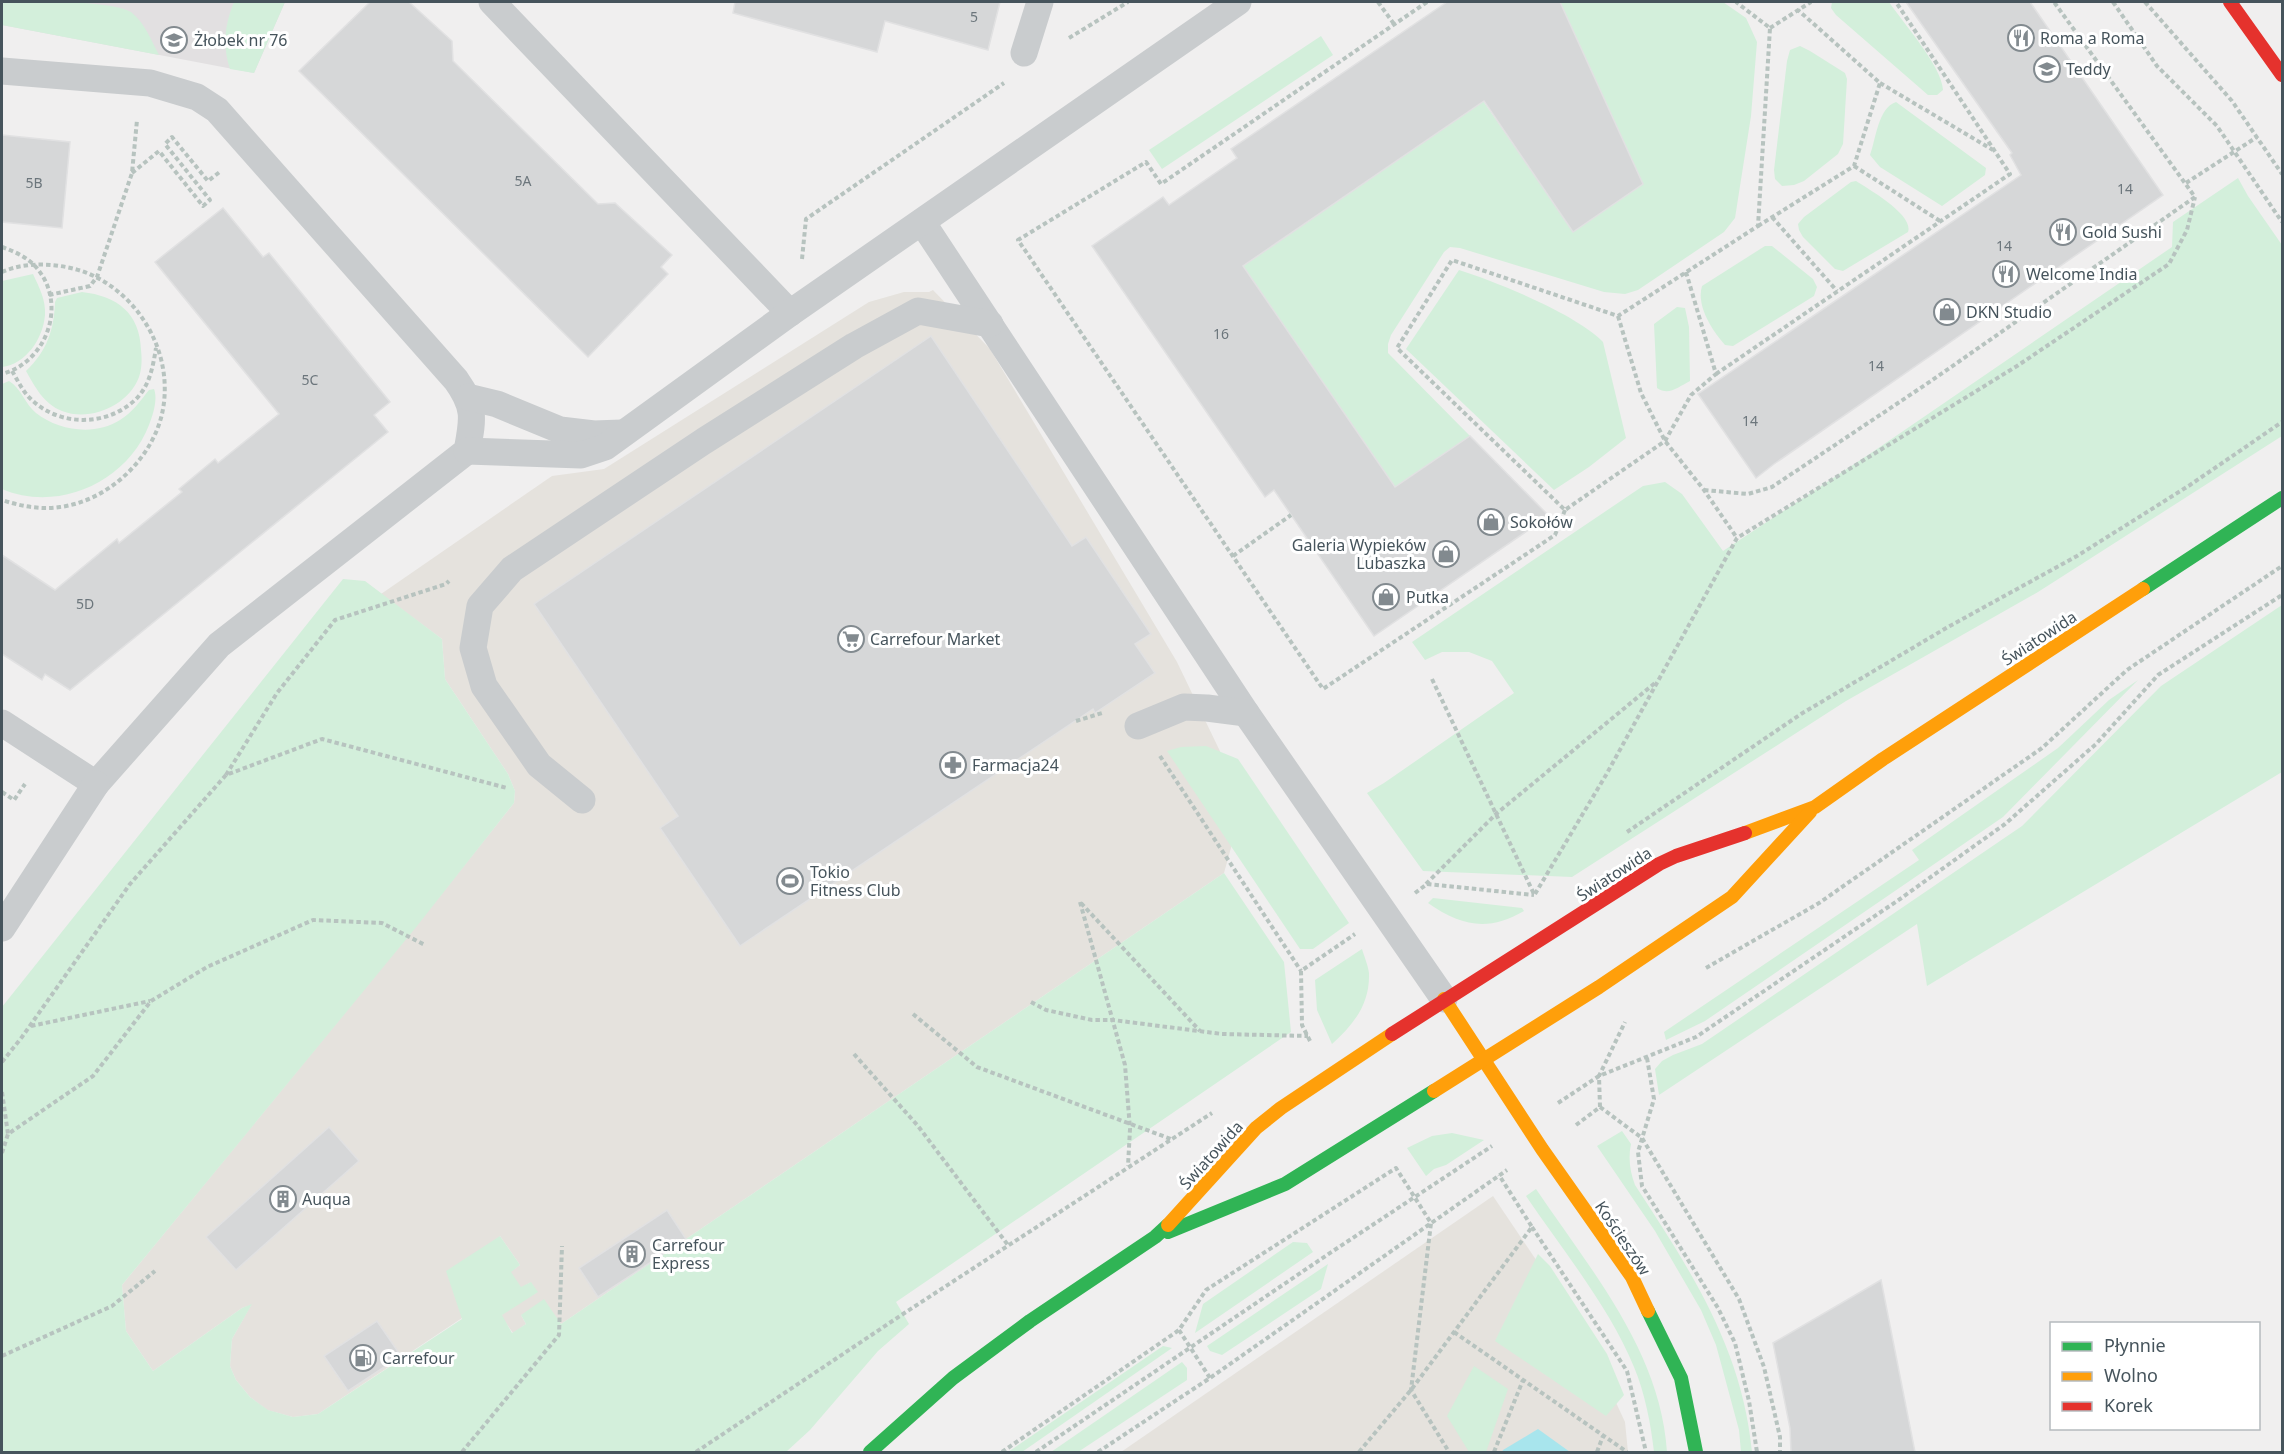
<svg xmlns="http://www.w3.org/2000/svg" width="2284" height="1454" font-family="'Noto Sans',sans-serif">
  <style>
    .commercial { fill: #e5e2dd }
    .education { fill: #e2e0e1 }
    .green { fill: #d3efdb }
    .water { fill: #a8e5ed }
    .building { fill: #d6d7d8; stroke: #e1e1e2; stroke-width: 1.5 }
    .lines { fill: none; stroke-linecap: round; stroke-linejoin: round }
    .path { stroke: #b7c3bf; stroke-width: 4; stroke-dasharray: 4.5 3; stroke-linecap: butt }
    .lane { stroke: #c9ccce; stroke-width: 27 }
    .fast { stroke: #30b455; stroke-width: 14 }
    .slow { stroke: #ff9f0a; stroke-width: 14 }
    .jam { stroke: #e5322d; stroke-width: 14 }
    .labels { text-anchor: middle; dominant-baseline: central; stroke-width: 6; stroke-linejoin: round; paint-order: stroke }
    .number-label { font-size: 14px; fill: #6c767c }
    .poi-label { font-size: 16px; fill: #46545c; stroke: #fff; text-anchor: start }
    .street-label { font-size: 16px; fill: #46545c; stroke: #fff }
  </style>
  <rect width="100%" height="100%" fill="#f0efef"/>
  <!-- commercial -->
  <g class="commercial">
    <path d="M933 290 990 349 1177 662 1244 801 1224 873 561 1324 521 1315 526 1324 513 1333 501 1316 531 1282 521 1288 510 1272 520 1265 500 1236 462 1318 318 1414 293 1417 267 1410 250 1397 236 1380 230 1366 232 1339 251 1305 242 1308 153 1371 126 1331 122 1285 417 925 514 803 515 791 508 774 445 679 442 639 381 594 552 476 604 469 869 302 904 292H929Z"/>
    <path d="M1493 1196 1580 1325 1625 1422 1628 1452H1121Z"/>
  </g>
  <!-- education -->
  <path class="education" d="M2 2H285L254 73 2 25Z"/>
  <!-- green -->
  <g class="green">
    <path d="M2 2C31 1 110 0 131 12 145 23 151 40 159 55L2 25Z"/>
    <path d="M234 2H285L254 73 230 69C222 45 225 24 234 2Z"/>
    <path d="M1560 2H1723L1746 18 1757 42 1751 116 1735 218 1724 232 1638 290 1625 294 1604 292 1460 248 1450 247 1444 252 1391 335 1388 344V353L1470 436 1395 487 1243 266 1483 101 1573 231 1643 184Z"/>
    <path d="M1832 2H1889C1903 23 1942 66 1943 90L1937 95H1928L1836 15 1831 8Z"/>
    <path d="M1321 36 1333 55 1162 169 1149 150Z"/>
    <path d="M1800 46 1810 51 1845 73 1847 79 1843 144 1838 154 1804 181 1794 185 1782 186 1775 179 1774 170 1787 61 1790 50Z"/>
    <path d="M1896 102 1986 168 1985 175 1942 206 1880 167 1870 155C1876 139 1878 108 1896 102Z"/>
    <path d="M2238 178 2248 196 2282 245V436L2038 592 1846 701 1572 877 1423 871 1367 793 1384 783 1514 693 1492 661 1469 652H1442L1425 660 1412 642 1643 486 1665 482 1682 494 1723 551 1874 451 2172 247 2173 222Z"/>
    <path d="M1856 181C1870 190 1914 215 1908 232L1843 271 1835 269 1803 237 1799 230 1798 224 1804 217 1851 182Z"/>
    <path d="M1765 246H1772L1813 279 1817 287 1814 296 1733 346 1725 345C1712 330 1696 306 1702 286Z"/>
    <path d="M1459 270C1497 282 1576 314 1603 342L1626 438 1589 467 1554 490 1406 349Z"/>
    <path d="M33 274C39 287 46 300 45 315 43 339 26 364 2 367V281Z"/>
    <path d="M82 292C117 296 140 313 141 350 142 358 142 369 139 377 128 406 90 422 62 411 44 404 35 387 26 371 47 351 54 330 55 302L57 298Z"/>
    <path d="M1677 307 1685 308 1689 327 1690 381C1678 387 1669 396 1657 388L1654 324Z"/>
    <path d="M9 381C21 388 25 404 36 413 59 431 95 436 120 420 132 413 141 400 149 390L154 389C158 399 153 415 149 425 127 482 58 513 2 489V384Z"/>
    <path d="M343 579 365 581 442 639 445 679 508 774 515 791 514 803 417 926 122 1285 126 1331 153 1371 242 1308 252 1304 232 1339 230 1366 236 1380 250 1397 268 1410 293 1417 318 1414 462 1319 446 1271 500 1236 520 1265 511 1272 521 1287 531 1282 538 1292 502 1315 512 1333 526 1324 521 1315 544 1299 561 1324 1224 873 1284 962 1291 1032 896 1302 909 1324 878 1351 810 1430 786 1452H2V1007Z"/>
    <path d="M2282 605V772L1927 986 1917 924 1659 1095 1655 1069 1662 1061 1673 1055 1702 1044 2022 826 2161 686Z"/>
    <path d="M2138 680 2003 817 1705 1021 1666 1040 1664 1032 1919 860 1912 850 2058 748 2109 700Z"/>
    <path d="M1206 746 1238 759 1349 923 1313 949H1300L1167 751 1181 747Z"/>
    <path d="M1433 898 1522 908 1524 911C1488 932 1461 926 1428 903Z"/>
    <path d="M1362 949C1364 956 1368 965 1369 973 1370 1004 1354 1024 1332 1044L1317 1010 1315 980Z"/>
    <path d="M1622 1131 1631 1144C1628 1158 1630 1172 1635 1185 1691 1271 1742 1348 1752 1452H1741L1739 1430 1716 1345 1701 1310 1655 1231 1597 1146Z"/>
    <path d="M1452 1133 1484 1140 1446 1165 1434 1169 1426 1176 1407 1148 1432 1136Z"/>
    <path d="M1536 1189C1590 1269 1661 1352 1667 1452H1654C1651 1425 1645 1393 1634 1367 1610 1308 1562 1249 1526 1196Z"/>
    <path d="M1293 1242 1307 1243 1313 1252 1195 1333 1203 1304Z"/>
    <path d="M1538 1254 1550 1266 1607 1354 1624 1395 1606 1416 1495 1341Z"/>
    <path d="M1328 1264 1321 1289 1222 1355 1210 1351 1207 1346Z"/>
    <path d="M1163 1346 1172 1348 1022 1452H1008Z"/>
    <path d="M1182 1362 1187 1368V1380L1078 1452H1051Z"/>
    <path d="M1474 1366 1508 1389 1486 1452H1469L1447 1416Z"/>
  </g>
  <!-- water -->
  <path class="water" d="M1538 1429 1570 1452H1502L1503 1450Z"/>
  <!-- building -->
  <g class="building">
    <path d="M370 2H409L452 41 453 61 598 204 615 203 672 255 661 267 668 274 588 357 299 71Z"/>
    <path d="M735 2H1000L988 50 885 21 877 52 733 13Z"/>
    <path d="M1447 2H1560L1643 184 1573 232 1484 101 1243 266 1395 487 1470 436 1549 516 1374 636 1274 490 1265 497 1092 246 1163 197 1169 205 1237 158 1231 149Z"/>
    <path d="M1906 2H2030L2163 195 1774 464 1756 478 1698 394 2021 175 2010 155 2012 153Z"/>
    <path d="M2 135 70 142 62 228 2 222Z"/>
    <path d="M223 208 263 257 269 253 390 402 374 415 388 432 70 690 45 674 42 680 2 654V555L55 590 117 539 119 543 182 492 179 489 215 459 218 463 279 414 155 262Z"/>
    <path d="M931 336 1072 546 1086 537 1151 634 1135 644 1155 673 1095 713 1093 709 740 946 660 828 678 816 534 604Z"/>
    <path d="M329 1127 359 1161 236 1270 206 1237Z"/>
    <path d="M667 1210 686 1239 598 1297 579 1268Z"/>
    <path d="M1881 1280 1915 1452H1791L1790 1428 1773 1343Z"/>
    <path d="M377 1321 401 1356 348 1391 324 1356Z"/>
  </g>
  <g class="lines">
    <!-- path -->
    <g class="path">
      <path d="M1378 2 1394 24"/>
      <path d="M1427 2 1161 184 1146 162 1018 240 1323 689 1555 535 1565 510"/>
      <path d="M2113 2 2157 66 2217 126 2282 222"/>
      <path d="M2145 2 2232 101 2282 174"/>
      <path d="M1770 28 1811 2"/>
      <path d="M1069 38 1128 2"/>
      <path d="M1880 83 1993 150"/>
      <path d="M1854 166 1940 221"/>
      <path d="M132 173 159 151 203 206 210 200 165 144 172 137 208 181 221 171"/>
      <path d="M2186 183 2257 137"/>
      <path d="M1772 217 1837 291"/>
      <path d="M1758 226 1854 166 1880 83 1798 10"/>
      <path d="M2 247C13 251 25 256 34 265 69 301 48 362 2 374"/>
      <path d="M802 259 806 219 1004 83"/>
      <path d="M2 272C26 261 62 263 87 273 141 295 175 356 162 414 151 461 107 501 60 507 40 510 20 506 2 500"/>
      <path d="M1686 272 1716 374 1691 395 1665 441 1565 510 1397 348 1452 260 1618 316 1758 226 1770 28 1736 2"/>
      <path d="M49 295 90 286 97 277 132 173 137 120"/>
      <path d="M1618 316 1641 393 1665 441 1704 490 1737 538"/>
      <path d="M12 371C17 379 21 388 27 395 55 427 106 428 136 399 150 385 153 366 156 348"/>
      <path d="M1716 374 2010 174 1896 2"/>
      <path d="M1704 490 1748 494 1772 487 1931 381 2195 197 2054 2"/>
      <path d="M1233 556 1291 515"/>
      <path d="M1432 679 1534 894"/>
      <path d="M1076 721 1102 713"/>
      <path d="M1160 756 1301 971"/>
      <path d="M226 775 277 693 335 620 446 584 449 581"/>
      <path d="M2 792 14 800 25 784"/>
      <path d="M1627 832 1801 714 1948 627 2077 556 2190 485 2282 422"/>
      <path d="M1426 884 1496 814 1655 683"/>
      <path d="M1415 893 1427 884 1534 895"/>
      <path d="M1535 894 1606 775 1737 538 2017 366 2169 264 2187 230 2195 197"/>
      <path d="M1080 902 1125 1065 1130 1129 1128 1166"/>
      <path d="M1081 903 1200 1031"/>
      <path d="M1706 968 1819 903 2042 748 2127 670 2282 566"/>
      <path d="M1031 1002 1046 1010 1092 1020H1113L1222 1034 1308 1036"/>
      <path d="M913 1014 977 1067 1171 1139"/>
      <path d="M31 1026 150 1001"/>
      <path d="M1310 1041 1302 1025 1301 971 1355 934"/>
      <path d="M854 1054 918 1126 1008 1245"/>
      <path d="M1647 1058 1654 1099 1638 1152 1642 1186 1718 1308 1735 1343 1749 1401 1757 1452"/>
      <path d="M2 1062 22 1037 130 884 226 775 322 739 507 788"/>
      <path d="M2 1092 8 1134"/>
      <path d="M1558 1103 1599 1076 1696 1037 1900 899 2005 824 2096 744 2158 675 2282 595"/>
      <path d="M1600 1107 1642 1138 1739 1299 1764 1367 1780 1437V1452"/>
      <path d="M1576 1125 1600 1107 1599 1076 1625 1022"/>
      <path d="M2 1153 8 1134 93 1076 151 1001 207 967 313 920 382 923 425 945"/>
      <path d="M1532 1227 1627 1371 1646 1452"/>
      <path d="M1179 1330 1210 1378"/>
      <path d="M1454 1332 1627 1452"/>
      <path d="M2 1356 112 1306 155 1271"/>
      <path d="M462 1452 559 1335 562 1246"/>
      <path d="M696 1452 903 1314 1212 1113"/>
      <path d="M1002 1452 1179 1330 1206 1290 1396 1168 1431 1223 1411 1390 1449 1452"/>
      <path d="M1036 1452 1327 1255 1492 1146"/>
      <path d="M1098 1452 1210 1378 1507 1170"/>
      <path d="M1359 1452 1411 1390 1532 1227 1499 1175"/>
      <path d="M1494 1452 1523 1380"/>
      <path d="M1597 1452 1603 1436"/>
    </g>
    <!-- lane -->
    <g class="lane">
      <path d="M492 2 790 313"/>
      <path d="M1024 53 1040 2"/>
      <path d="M2 71 150 83 197 97 217 110 456 380C476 408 473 419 467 451L219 645 96 784 2 723"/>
      <path d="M922 222 1246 713 1444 999"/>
      <path d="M468 397 497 404 560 430 594 434 622 433"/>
      <path d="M467 451 581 455 605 447 790 313 1238 2"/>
      <path d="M1138 726 1184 707 1207 708 1246 713"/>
      <path d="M582 800 539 765 484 686 473 648 480 606 512 569 704 441 854 346 918 311 990 324"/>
      <path d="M2 928 96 784"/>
    </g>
    <!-- fast -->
    <g class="fast">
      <path d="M2143 589 2282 498"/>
      <path d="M1168 1232 1285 1184 1434 1091"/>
      <path d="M1648 1311 1681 1378 1696 1452"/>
      <path d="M870 1452 953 1378 1030 1321 1155 1237 1168 1225"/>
    </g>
    <!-- slow -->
    <g class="slow">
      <path d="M1745 833 1815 807 1883 759 2143 589"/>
      <path d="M1444 999 1542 1149 1632 1277 1648 1311"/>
      <path d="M1434 1091 1599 987 1732 897 1810 812"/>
      <path d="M1168 1225 1256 1128 1281 1108 1392 1034"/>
    </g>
    <!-- jam -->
    <g class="jam">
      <path d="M2230 2 2282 75"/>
      <path d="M1392 1034 1659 864 1676 856 1745 833"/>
    </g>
  </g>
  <!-- icons -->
  <defs>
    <symbol id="restaurant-ring" viewBox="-11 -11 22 22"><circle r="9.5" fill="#fff" stroke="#828a8f" stroke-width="1.5"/><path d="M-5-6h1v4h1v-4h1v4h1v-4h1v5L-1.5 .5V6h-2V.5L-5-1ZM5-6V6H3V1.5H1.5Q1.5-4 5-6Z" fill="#828a8f"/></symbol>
    <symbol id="school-ring" viewBox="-11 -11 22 22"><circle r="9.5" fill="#fff" stroke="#828a8f" stroke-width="1.5"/><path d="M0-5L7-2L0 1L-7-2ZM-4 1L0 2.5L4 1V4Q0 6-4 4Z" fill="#828a8f"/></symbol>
    <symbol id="shop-ring" viewBox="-11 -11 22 22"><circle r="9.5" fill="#fff" stroke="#828a8f" stroke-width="1.5"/><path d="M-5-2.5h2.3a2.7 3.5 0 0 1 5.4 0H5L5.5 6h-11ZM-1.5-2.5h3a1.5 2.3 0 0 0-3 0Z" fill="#828a8f"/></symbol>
    <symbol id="supermarket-ring" viewBox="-11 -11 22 22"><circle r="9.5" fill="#fff" stroke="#828a8f" stroke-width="1.5"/><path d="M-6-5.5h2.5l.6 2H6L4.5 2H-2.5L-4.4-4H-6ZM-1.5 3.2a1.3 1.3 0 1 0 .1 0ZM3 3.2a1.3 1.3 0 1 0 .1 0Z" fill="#828a8f"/></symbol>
    <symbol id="pharmacy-ring" viewBox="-11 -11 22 22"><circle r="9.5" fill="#fff" stroke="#828a8f" stroke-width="1.5"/><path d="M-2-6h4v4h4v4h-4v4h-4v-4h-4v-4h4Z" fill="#828a8f"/></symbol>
    <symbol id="stadium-ring" viewBox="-11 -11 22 22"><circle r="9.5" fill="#fff" stroke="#828a8f" stroke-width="1.5"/><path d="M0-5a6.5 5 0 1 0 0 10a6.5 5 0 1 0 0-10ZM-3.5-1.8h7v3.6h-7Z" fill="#828a8f"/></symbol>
    <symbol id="building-ring" viewBox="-11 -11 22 22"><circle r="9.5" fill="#fff" stroke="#828a8f" stroke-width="1.5"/><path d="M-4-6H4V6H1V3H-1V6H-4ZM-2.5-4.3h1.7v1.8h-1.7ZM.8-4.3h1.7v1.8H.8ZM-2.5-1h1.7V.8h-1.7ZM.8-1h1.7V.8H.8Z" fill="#828a8f"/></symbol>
    <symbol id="fuel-ring" viewBox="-11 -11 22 22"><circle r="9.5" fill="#fff" stroke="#828a8f" stroke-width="1.5"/><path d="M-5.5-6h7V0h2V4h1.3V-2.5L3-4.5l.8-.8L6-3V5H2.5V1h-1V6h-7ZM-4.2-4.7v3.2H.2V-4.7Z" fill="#828a8f"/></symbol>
  </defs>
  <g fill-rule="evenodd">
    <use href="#restaurant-ring" x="2006" y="23" width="30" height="30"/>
    <use href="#school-ring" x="159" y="25" width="30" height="30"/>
    <use href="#school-ring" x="2032" y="54" width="30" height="30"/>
    <use href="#restaurant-ring" x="2048" y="217" width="30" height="30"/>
    <use href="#restaurant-ring" x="1991" y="259" width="30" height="30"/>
    <use href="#shop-ring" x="1932" y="297" width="30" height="30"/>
    <use href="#shop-ring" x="1476" y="507" width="30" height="30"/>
    <use href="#shop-ring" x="1431" y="539" width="30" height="30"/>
    <use href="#shop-ring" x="1371" y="582" width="30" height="30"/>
    <use href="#supermarket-ring" x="836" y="624" width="30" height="30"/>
    <use href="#pharmacy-ring" x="938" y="750" width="30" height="30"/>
    <use href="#stadium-ring" x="775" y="866" width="30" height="30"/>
    <use href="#building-ring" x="268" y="1184" width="30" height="30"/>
    <use href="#building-ring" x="617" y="1239" width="30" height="30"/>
    <use href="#fuel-ring" x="348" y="1343" width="30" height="30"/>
  </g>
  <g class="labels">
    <!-- number labels -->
    <g class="number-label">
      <text x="974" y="16">5</text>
      <text x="523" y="180">5A</text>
      <text x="34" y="182">5B</text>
      <text x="2125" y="188">14</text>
      <text x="2004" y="245">14</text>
      <text x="1221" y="333">16</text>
      <text x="1876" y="365">14</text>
      <text x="310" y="379">5C</text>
      <text x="1750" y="420">14</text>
      <text x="85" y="603">5D</text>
    </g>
    <!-- poi labels -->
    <g class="poi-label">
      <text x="2040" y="38">Roma a Roma</text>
      <text x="194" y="40">Żłobek nr 76</text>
      <text x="2066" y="69">Teddy</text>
      <text x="2082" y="232">Gold Sushi</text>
      <text x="2026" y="274">Welcome India</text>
      <text x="1966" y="312">DKN Studio</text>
      <text x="1510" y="522">Sokołów</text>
      <text x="1426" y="545" text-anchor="end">Galeria Wypieków<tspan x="1426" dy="18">Lubaszka</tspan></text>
      <text x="1406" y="597">Putka</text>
      <text x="870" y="639">Carrefour Market</text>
      <text x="972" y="765">Farmacja24</text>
      <text x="810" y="872">Tokio<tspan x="810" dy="18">Fitness Club</tspan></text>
      <text x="302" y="1199">Auqua</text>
      <text x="652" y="1245">Carrefour<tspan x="652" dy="18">Express</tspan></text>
      <text x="382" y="1358">Carrefour</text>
    </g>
    <!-- street labels -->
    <g class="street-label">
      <text transform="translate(2039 638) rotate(-33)">Światowida</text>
      <text transform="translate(1614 874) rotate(-33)">Światowida</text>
      <text transform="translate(1211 1155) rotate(-48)">Światowida</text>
      <text transform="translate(1623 1238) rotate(56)">Kościeszów</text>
    </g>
  </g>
  <!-- border -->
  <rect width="2284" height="1454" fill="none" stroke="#46545c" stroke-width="6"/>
  <!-- legend -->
  <rect x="2050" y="1322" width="210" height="108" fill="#ffffff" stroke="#b5bbbe" stroke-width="1.5"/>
  <rect x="2062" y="1342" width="30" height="9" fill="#30b455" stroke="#b5bbbe" stroke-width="1.5"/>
  <text x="2104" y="1352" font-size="18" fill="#46545c">Płynnie</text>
  <rect x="2062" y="1372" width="30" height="9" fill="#ff9f0a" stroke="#b5bbbe" stroke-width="1.5"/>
  <text x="2104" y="1382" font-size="18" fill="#46545c">Wolno</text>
  <rect x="2062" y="1402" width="30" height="9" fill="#e5322d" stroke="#b5bbbe" stroke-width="1.5"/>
  <text x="2104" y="1412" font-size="18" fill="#46545c">Korek</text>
</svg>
